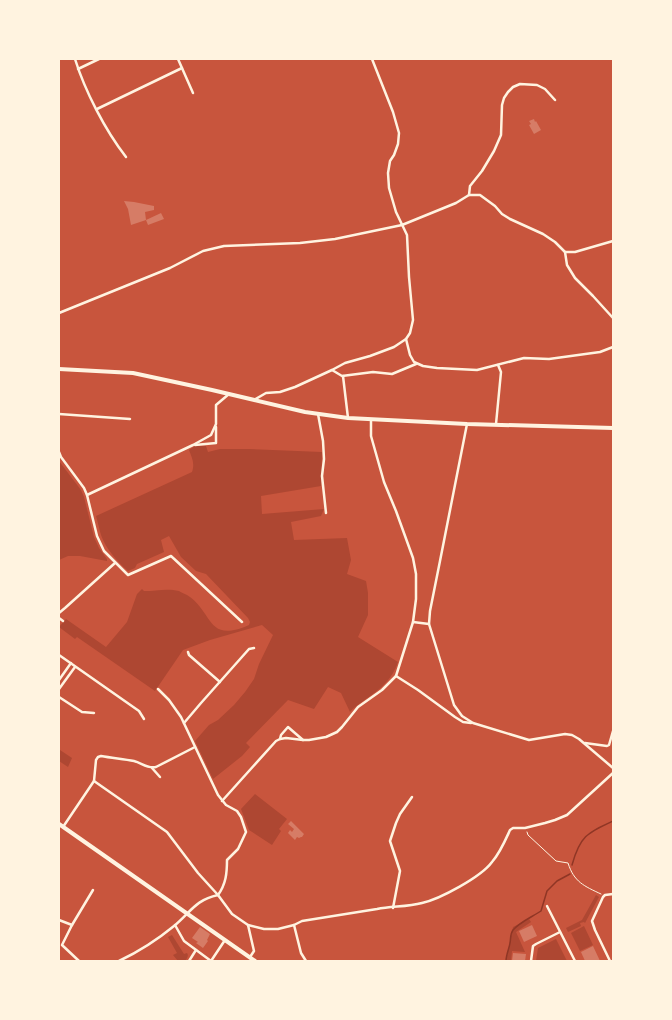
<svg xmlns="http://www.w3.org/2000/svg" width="672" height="1020" font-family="Arial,sans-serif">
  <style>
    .green { fill: #ae4732 }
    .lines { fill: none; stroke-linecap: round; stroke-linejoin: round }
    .stream { stroke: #8f3625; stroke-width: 1.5 }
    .building { fill: #d67c66 }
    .path { stroke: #fff3e0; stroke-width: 1 }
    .minor { stroke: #fff3e0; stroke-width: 2.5 }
    .primary { stroke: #fff3e0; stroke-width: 4 }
  </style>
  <rect width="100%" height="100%" fill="#c8553d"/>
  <!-- green -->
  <g class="green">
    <path d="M195 446H206L208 452 220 449H249L322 452 321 486 261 496 262 514 324 509 321 516 291 522 294 540 347 538 351 560 347 574 366 581 368 593V615L358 637 398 662C395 672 387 683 378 690 369 698 358 703 350 712L341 693 328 687 314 709 288 700 246 743 250 747 242 756 213 779 195 741 209 725 218 720 234 705 245 692 254 679 259 664 273 635 262 625 210 640 183 650 155 691 77 637 75 639 59 627 66 619 106 647 127 622 137 594 142 589 144 591C156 591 167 588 179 591 181 592 184 594 187 595 214 612 206 644 249 625L250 622 248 618 206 574 196 571 181 557 169 536 161 540 164 552 137 564 135 568 128 571C117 561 106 549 101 535 99 529 98 522 96 516L192 472C195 463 192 458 189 450Z"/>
    <path d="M59 461 81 490 84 497 94 537 99 548 107 559V561L80 556H68L59 560Z"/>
    <path d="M60 750 72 758 68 767 59 761V753Z"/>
    <path d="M255 794 287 819 279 829 281 831 272 845 249 830 241 809Z"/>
    <path d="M596 895 599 897 585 923 584 922 580 923 581 926 568 932 566 928 582 920Z"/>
    <path d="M529 919 531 922 516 932 525 952 512 951 511 961H506L513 927Z"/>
    <path d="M584 926 593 945 580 951 571 933Z"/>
    <path d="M172 935 184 954 187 953C189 956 187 958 185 961H178L173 955 177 953 168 937Z"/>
    <path d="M556 939 567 961H536L538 948Z"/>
  </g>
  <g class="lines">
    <!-- stream -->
    <g class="stream">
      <path d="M572 865C580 836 587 833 613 821"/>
      <path d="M506 961C506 955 509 949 510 943 511 938 510 934 513 930 520 922 532 917 541 911L547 891 557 881 570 874"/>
    </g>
  </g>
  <!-- building -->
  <g class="building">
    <path d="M534 119 535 122 536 121 541 130 534 134 529 125 531 124 529 121Z"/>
    <path d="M124 201 134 202 154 206V210L145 212 146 220 131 225 128 209Z"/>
    <path d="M161 213 164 219 148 225 146 220Z"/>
    <path d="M291 821 304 834 302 837H301L299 838 297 837 295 840 288 833 290 830 292 832 294 829 288 824Z"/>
    <path d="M532 925 537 936 524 942 519 931Z"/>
    <path d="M200 927 210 934 207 940 208 941 203 948 196 943 198 942 192 938Z"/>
    <path d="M593 946 600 961H585L581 952Z"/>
    <path d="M513 953 526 954 525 961H512Z"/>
  </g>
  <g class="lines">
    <!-- path -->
    <path class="path" d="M527 832 528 835 556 861 568 863C574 882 584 886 601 894"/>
    <!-- minor -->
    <g class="minor">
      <path d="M75 59C85 91 105 130 126 157"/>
      <path d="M178 59 193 93"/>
      <path d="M78 69 99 59"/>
      <path d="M97 109 182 68"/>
      <path d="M469 195 470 186 482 171 494 151 501 135 502 105 504 98 508 92 513 87 520 84 537 85 545 89 555 100"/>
      <path d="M565 252H575L613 241"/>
      <path d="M59 313 170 268 203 251 224 246 300 243 335 239 402 225 456 203 469 195H480L495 206 502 214 510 219 543 234 555 242 565 252 567 265 575 278 593 296 613 318"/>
      <path d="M406 339 410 355 414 362 423 366 437 368 477 370 524 358 549 359 600 352 613 347"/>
      <path d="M332 370 342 376 373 372 392 374 416 364"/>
      <path d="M343 376 348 418"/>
      <path d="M254 400 266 393 280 392 295 387 332 370 345 363 370 356 394 347 406 339 410 333 413 320 409 277 407 235 396 212 389 188 388 173 390 161 394 155 398 144 399 133 393 112 372 59"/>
      <path d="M59 414 130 419"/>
      <path d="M318 414 323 441 324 459 322 476 326 513"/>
      <path d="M467 424 440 561 430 611 429 624 454 705 462 716 473 723 529 740 565 734 572 735 579 739 613 768"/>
      <path d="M496 424 501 372 498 365"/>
      <path d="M195 445 216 443V427"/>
      <path d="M59 452 61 457 84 488 87 495 97 536 104 551 128 575 171 556 242 622"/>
      <path d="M87 495 193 445 211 435 216 424V405L229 394"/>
      <path d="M59 613 65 608 115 563"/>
      <path d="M59 618 63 621"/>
      <path d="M413 622 429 624"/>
      <path d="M188 652 189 655 220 682"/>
      <path d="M59 655 139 711 144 719"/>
      <path d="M396 676 418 690 455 717 463 722 471 723"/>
      <path d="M59 680 71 663"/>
      <path d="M59 689 75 667"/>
      <path d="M158 689 169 700 181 717 218 795 226 805 237 811 241 817 246 832 238 849 227 860C227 873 226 884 218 895"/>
      <path d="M59 697 82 712 94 713"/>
      <path d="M184 723 201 703 249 649 254 648"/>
      <path d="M280 739 281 735 288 727 303 740"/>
      <path d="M585 743 607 746 609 745 613 731"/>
      <path d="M152 768 160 777"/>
      <path d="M94 781 167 832 198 873 218 895 232 914 248 925 264 929H278L294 925 302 921C327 917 352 913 377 909 392 906 407 907 422 903 440 899 481 877 492 862 500 853 505 841 510 830L513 828H525L545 823 555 820 567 815 613 773"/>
      <path d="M222 801 276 741 280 739 286 738 303 740H309L326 737 337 732 342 727 358 707 382 690 396 676 413 622 416 599V574L413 558 396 511 384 482 371 436V420"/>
      <path d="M63 827 94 781 96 760 98 757 101 756C112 758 123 759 134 761 142 763 147 769 156 767L195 747"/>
      <path d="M547 906 575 961"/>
      <path d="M393 908 400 871 390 841 396 823 400 814 412 797"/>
      <path d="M59 920 72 925"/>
      <path d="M175 925 184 941 211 961 225 940"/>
      <path d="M248 925 254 951 250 957"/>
      <path d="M294 925 301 953 306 961"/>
      <path d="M79 961 62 945 72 925 93 890"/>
      <path d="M119 961C138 952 157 940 174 926 191 912 195 900 218 895"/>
      <path d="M189 961 196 950"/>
      <path d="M531 961 533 946 536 944 560 932"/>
      <path d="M610 961 595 930 592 921 603 897 605 895 613 894"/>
    </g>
    <!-- primary -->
    <g class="primary">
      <path d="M59 369 133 373 212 390 305 412 348 418 467 424 613 428"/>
      <path d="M59 824 255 961"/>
    </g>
  </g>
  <!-- border -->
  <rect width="672" height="1020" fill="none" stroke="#fff3e0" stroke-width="120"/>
</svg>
